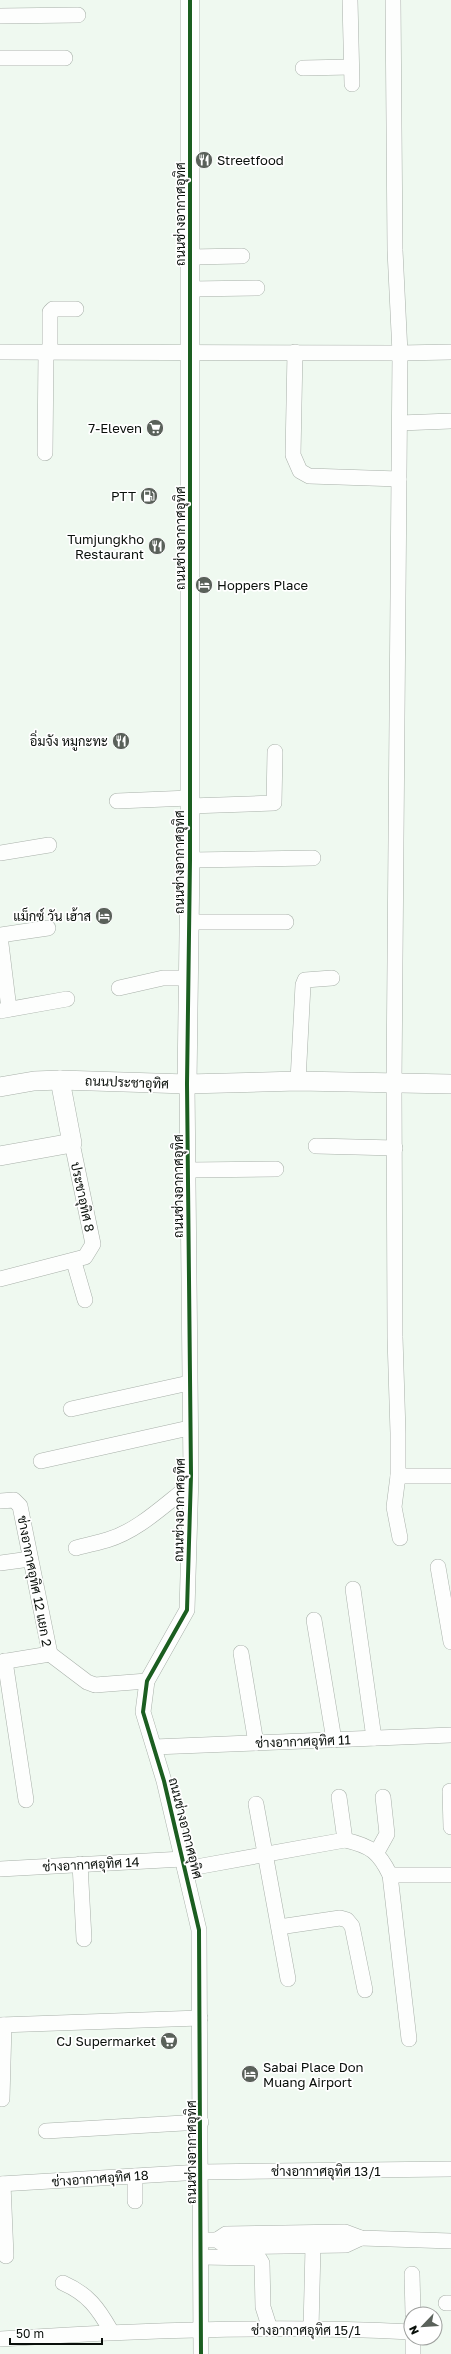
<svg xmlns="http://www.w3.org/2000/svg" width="451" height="2354" font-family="'Golos Text',Sarabun,sans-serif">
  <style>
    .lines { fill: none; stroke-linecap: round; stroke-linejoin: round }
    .minor-casing { stroke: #a8b0a9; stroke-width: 16 }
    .tertiary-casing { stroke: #a8b0a9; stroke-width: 20 }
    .minor { stroke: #fdfefd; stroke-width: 15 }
    .tertiary { stroke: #fdfefd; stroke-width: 19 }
    .cycleway-casing { stroke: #fff; stroke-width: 6 }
    .cycleway { stroke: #1b5e20; stroke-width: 4 }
    .labels { text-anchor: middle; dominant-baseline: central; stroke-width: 3.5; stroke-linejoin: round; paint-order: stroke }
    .poi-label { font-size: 13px; fill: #090f0a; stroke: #fff; text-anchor: end }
    .street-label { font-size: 13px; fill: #090f0a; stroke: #fff }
  </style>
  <rect width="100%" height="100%" fill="#eff9f0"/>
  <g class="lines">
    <defs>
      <g id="minor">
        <path d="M350 0 352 84"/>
        <path d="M393 0 395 250 400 353 394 1084 395 1337 398 1433V1476L394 1507 400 1538"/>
        <path d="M0 16 78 15"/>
        <path d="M0 58H65"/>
        <path d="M303 68 351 67"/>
        <path d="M190 257 242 256"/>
        <path d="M190 289 257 288"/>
        <path d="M0 352 400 353 451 352"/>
        <path d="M50 352V312L53 309H76"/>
        <path d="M295 352 293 455 300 471 309 476 399 479"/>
        <path d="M400 423 451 421"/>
        <path d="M45 453 46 352"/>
        <path d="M117 801 190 798"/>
        <path d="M190 806 274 803 275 752"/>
        <path d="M0 853 49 845"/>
        <path d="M190 860 313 858"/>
        <path d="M189 922H286"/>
        <path d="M0 935 48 928"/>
        <path d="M0 936 9 1009"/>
        <path d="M119 988 163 978H189"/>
        <path d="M0 1011 67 999"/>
        <path d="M298 1081 303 985 305 980 332 978"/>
        <path d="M187 1084 191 1475 187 1610 147 1681 143 1712 164 1781 199 1930 201 2354"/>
        <path d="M316 1146 395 1148"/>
        <path d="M189 1170 276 1169"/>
        <path d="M74 1262 85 1300"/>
        <path d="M0 1279 85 1257 93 1244 72 1143"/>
        <path d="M71 1409 189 1383"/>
        <path d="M41 1461 189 1428"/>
        <path d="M398 1476H451"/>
        <path d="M0 1501 14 1500 20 1506 50 1654"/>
        <path d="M76 1548C86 1545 97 1543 107 1540 138 1531 164 1505 189 1486"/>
        <path d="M0 1563 30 1559"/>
        <path d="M438 1567 451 1642"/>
        <path d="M353 1589 374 1738"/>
        <path d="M314 1620 334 1740"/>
        <path d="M241 1653 256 1743"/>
        <path d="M5 1661 26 1800"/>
        <path d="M0 1662 50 1654 87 1682 95 1685 147 1681"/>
        <path d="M154 1747 451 1735"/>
        <path d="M450 1791 451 1827"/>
        <path d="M256 1804 288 1979"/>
        <path d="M345 1840C371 1846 379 1852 390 1875L409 2039"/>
        <path d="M377 1852 387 1834 383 1797"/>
        <path d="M80 1864 84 1939"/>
        <path d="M0 1869 183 1859"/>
        <path d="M185 1869 345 1840 339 1797"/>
        <path d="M390 1875H451"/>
        <path d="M279 1927 340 1918 347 1920 352 1926 365 1990"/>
        <path d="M0 2025 200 2018"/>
        <path d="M2 2099 4 2025"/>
        <path d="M46 2131 201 2122"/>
        <path d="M135 2176V2201"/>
        <path d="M0 2184 201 2172 451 2169"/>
        <path d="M3 2184 6 2256"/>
        <path d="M208 2240H217L227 2247 346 2245 361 2238"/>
        <path d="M217 2240 226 2234 345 2232 361 2238 451 2241"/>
        <path d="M201 2257 259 2258 262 2263 263 2307 270 2329"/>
        <path d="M412 2274 413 2314"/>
        <path d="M63 2283C88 2294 98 2308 111 2331"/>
        <path d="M446 2303H451"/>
        <path d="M311 2329 313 2247"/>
        <path d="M0 2339C136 2330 274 2325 411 2332"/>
        <path d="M413 2354V2338"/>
      </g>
      <g id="tertiary">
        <path d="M187 1084 190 860V0"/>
        <path d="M0 1087 34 1081 60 1080 187 1084 298 1081 451 1084"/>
        <path d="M0 1156 72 1143 60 1080"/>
      </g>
    </defs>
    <!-- minor casing -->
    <use href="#minor" class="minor-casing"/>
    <!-- tertiary casing -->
    <use href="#tertiary" class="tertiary-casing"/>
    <!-- minor -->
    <use href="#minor" class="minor"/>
    <!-- tertiary -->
    <use href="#tertiary" class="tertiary"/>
    <defs>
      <path id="cycleway" d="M190 0V860L187 1084 191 1475 187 1610 147 1681 143 1712 164 1781 199 1930 201 2354"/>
    </defs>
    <!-- cycleway casing -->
    <use href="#cycleway" class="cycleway-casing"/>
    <!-- cycleway -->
    <use href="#cycleway" class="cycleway"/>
  </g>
  <!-- icons -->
  <defs>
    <symbol id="restaurant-disc" viewBox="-11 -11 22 22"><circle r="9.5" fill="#5a615a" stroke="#fff"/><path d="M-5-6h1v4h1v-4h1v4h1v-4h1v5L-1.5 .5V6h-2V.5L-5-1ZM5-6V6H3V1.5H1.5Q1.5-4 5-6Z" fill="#fff"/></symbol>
    <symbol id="supermarket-disc" viewBox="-11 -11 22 22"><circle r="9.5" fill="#5a615a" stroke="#fff"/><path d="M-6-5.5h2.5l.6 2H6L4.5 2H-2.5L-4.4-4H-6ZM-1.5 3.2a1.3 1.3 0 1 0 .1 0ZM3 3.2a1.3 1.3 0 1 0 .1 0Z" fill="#fff"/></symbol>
    <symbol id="fuel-disc" viewBox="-11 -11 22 22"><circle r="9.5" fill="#5a615a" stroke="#fff"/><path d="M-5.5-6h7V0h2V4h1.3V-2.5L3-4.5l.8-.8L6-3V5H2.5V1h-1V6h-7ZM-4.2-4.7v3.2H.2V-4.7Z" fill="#fff"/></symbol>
    <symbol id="hotel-disc" viewBox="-11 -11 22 22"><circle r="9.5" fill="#5a615a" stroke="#fff"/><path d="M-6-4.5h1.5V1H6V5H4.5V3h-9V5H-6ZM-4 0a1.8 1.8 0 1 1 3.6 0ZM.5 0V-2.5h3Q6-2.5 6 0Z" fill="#fff"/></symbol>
  </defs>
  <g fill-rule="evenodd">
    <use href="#restaurant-disc" x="194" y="150" width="20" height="20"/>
    <use href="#supermarket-disc" x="145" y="418" width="20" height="20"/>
    <use href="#fuel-disc" x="139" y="486" width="20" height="20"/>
    <use href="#restaurant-disc" x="147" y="536" width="20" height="20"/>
    <use href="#hotel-disc" x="194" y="575" width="20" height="20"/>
    <use href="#restaurant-disc" x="111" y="731" width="20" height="20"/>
    <use href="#hotel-disc" x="94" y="906" width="20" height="20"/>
    <use href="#supermarket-disc" x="159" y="2031" width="20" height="20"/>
    <use href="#hotel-disc" x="240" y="2064" width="20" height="20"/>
  </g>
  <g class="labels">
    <!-- poi labels -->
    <g class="poi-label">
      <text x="217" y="160" text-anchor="start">Streetfood</text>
      <text x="142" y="428">7-Eleven</text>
      <text x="136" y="496">PTT</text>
      <text x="144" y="539">Tumjungkho<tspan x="144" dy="15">Restaurant</tspan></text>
      <text x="217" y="585" text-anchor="start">Hoppers Place</text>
      <text x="108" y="741">อิ่มจัง หมูกะทะ</text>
      <text x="91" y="916">แม็กซ์ วัน เฮ้าส</text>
      <text x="156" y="2041">CJ Supermarket</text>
      <text x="263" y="2067" text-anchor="start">Sabai Place Don<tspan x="263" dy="15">Muang Airport</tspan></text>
    </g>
    <!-- street labels -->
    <g class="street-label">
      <text transform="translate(180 214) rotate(-90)">ถนนช่างอากาศอุทิศ</text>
      <text transform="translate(180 538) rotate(-90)">ถนนช่างอากาศอุทิศ</text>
      <text transform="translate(179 862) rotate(-90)">ถนนช่างอากาศอุทิศ</text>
      <text transform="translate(127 1082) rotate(2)">ถนนประชาอุทิศ</text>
      <text transform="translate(178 1186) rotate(-90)">ถนนช่างอากาศอุทิศ</text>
      <text transform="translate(83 1197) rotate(78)">ประชาอุทิศ 8</text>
      <text transform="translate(179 1510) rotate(-89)">ถนนช่างอากาศอุทิศ</text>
      <text transform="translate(35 1581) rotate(79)">ช่างอากาศอุทิศ 12 แยก 2</text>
      <text transform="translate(303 1741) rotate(-2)">ช่างอากาศอุทิศ 11</text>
      <text transform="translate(186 1828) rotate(76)">ถนนช่างอากาศอุทิศ</text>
      <text transform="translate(91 1864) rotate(-3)">ช่างอากาศอุทิศ 14</text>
      <text transform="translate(191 2152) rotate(-90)">ถนนช่างอากาศอุทิศ</text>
      <text x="326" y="2171">ช่างอากาศอุทิศ 13/1</text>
      <text transform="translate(100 2178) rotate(-4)">ช่างอากาศอุทิศ 18</text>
      <text x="306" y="2330">ช่างอากาศอุทิศ 15/1</text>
    </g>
  </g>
  <!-- north arrow -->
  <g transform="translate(423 2326) rotate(245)"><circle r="19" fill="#ffffff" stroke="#9d9f9d"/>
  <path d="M0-3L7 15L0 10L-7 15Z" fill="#5a615a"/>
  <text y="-6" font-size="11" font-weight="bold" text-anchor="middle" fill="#090f0a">N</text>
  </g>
  <!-- scale -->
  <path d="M10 2338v6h92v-6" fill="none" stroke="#090f0a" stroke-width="2"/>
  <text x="16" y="2338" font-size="12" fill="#090f0a" stroke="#ffffff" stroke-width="3" paint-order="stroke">50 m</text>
</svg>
